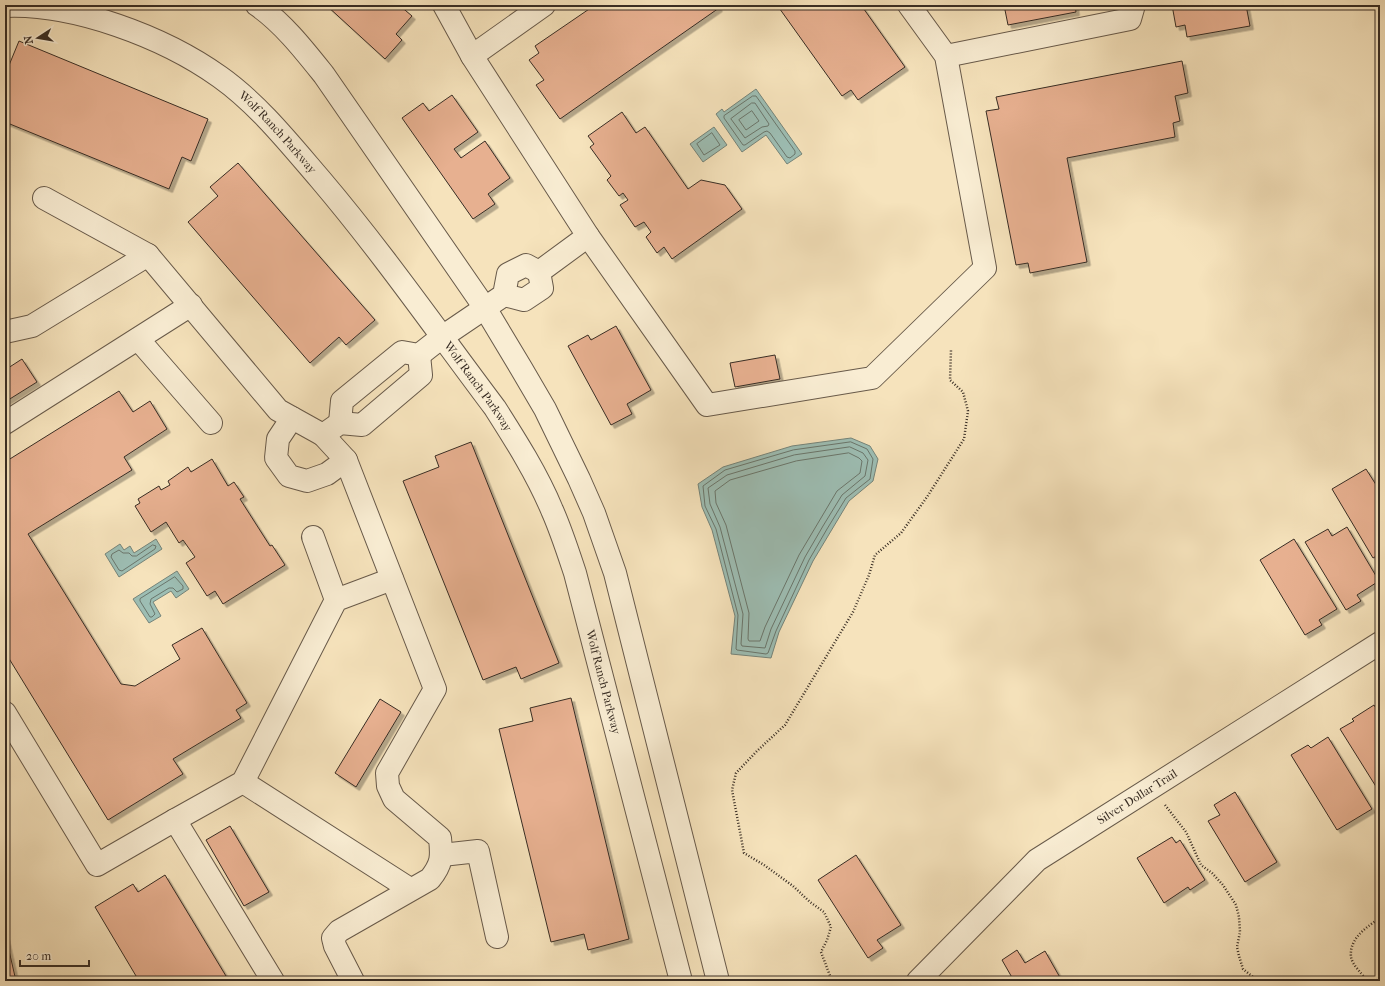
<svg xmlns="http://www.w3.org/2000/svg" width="1385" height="986" font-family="'IM FELL French Canon',serif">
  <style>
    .water { fill: #9dbeb4; stroke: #75847a }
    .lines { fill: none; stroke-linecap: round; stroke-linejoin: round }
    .shore { stroke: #6a766c; stroke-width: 1 }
    .building { fill: #e7b090; stroke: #382d24; filter: url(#shadow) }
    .minor-casing { stroke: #685a4a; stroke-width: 24 }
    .path { stroke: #382d24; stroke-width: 2.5; stroke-dasharray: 1 2; stroke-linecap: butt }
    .minor { stroke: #f9edd3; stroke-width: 22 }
    .labels { text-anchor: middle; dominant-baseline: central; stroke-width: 3; stroke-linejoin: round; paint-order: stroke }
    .street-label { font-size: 12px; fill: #382d24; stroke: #f9edd3 }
  </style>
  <defs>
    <filter id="shadow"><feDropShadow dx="3.5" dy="3.5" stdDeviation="0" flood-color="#0004"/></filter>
  </defs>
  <rect width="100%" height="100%" fill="#f6e3bc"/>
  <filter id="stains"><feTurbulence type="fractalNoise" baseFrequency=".005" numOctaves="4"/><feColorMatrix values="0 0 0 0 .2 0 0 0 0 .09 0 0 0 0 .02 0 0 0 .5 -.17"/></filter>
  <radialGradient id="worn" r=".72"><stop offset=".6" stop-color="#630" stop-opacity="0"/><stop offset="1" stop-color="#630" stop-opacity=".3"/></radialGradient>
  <!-- water -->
  <g class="water">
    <path d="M756 89 802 154 787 164 766 135 742 152 716 114 722 109 724 112Z"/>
    <path d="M714 127 727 145 703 162 690 144Z"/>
    <path d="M851 438 870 446 878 459 873 481 849 501 813 561 779 632 771 658 731 654 735 616 712 530 702 507 698 484 723 467 792 446Z"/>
    <path d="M156 539 162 549 119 577 105 554 120 544 124 550 130 546 134 553Z"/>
    <path d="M177 571 189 589 176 598 171 591 153 602 161 616 149 623 133 599Z"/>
  </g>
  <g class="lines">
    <!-- shore -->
    <g class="shore">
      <path d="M753 96H756L795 151V154L790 158 787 157 770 133 767 131 764 132 745 145H743L724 118V116Z"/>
      <path d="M752 103H755L769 124 768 126 762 127 745 138 731 119Z"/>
      <path d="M752 111 759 121 746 130 739 120Z"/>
      <path d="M712 133 720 145 704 155 697 144Z"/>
      <path d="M851 442 867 449 873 459 870 479 846 498 827 529 809 560 776 631 768 653 766 654 737 650 736 649 738 615 716 529 705 506 703 486 725 470 793 450Z"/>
      <path d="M850 447 863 453 868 460 865 476 842 495 823 526 805 557 771 629 765 648 742 646 741 644 743 614 720 527 710 504 708 488 727 475 794 455Z"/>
      <path d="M849 453 859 458 862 461 860 473 837 491 799 555 765 627 760 641H749L748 639 749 613 726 525 716 503 715 491 730 480 796 461Z"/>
      <path d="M153 545 156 546 155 549 122 571 119 570 111 557 112 554 119 550 123 553H129L132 556H136Z"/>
      <path d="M175 577 183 586V589L177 592 173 588H169L151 599 150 604 155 614 152 617H150L140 601V599Z"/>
    </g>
  </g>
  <!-- building -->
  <g class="building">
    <path d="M326 5H399L412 16 396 34 402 40 385 59Z"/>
    <path d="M595 5H717L719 8 560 119 536 85 544 80 529 60 539 53 535 46Z"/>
    <path d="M777 5H861L905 67 858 100 851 90 842 96Z"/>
    <path d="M1004 5H1075L1076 12 1008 25Z"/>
    <path d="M1172 5H1246L1250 26 1187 37 1185 25 1176 27Z"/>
    <path d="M19 41 208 119 191 161 182 157 169 189 5 122V75Z"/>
    <path d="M1182 61 1188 93 1175 96 1180 121 1173 123 1175 137 1067 158 1087 262 1030 273 1028 263 1016 265 986 111 999 109 996 97Z"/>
    <path d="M452 95 478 132 454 149 461 158 485 141 510 178 488 194 495 204 473 219 402 118 423 103 429 111Z"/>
    <path d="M622 112 636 133 645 127 688 189 701 180 725 185 742 209 672 259 664 247 657 253 646 237 651 232 644 222 635 227 620 205 628 200 623 193 619 196 607 180 611 176 590 147 594 144 588 136Z"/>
    <path d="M238 163 375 320 346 345 339 337 310 363 188 222 218 196 210 187Z"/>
    <path d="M616 326 651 390 627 404 632 414 611 425 568 346 588 335 591 340Z"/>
    <path d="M775 355 780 379 735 387 730 363Z"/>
    <path d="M22 359 37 382 5 402V370Z"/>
    <path d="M119 391 133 412 150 401 167 429 124 457 132 470 28 534 121 684 135 686 180 659 172 645 202 628 247 703 236 710 241 718 173 759 183 774 108 820 5 652V462Z"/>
    <path d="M471 442 559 663 521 679 516 667 483 680 403 481 439 467 435 456Z"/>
    <path d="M212 459 228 486 234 482 244 497 240 499 270 546 272 545 285 565 223 604 215 591 207 596 186 563 195 557 183 540 179 543 166 522 151 532 135 506 140 503 138 499 159 486 161 490 170 485 168 481 188 467 191 472Z"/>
    <path d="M1366 469 1380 491V554L1373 558 1332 489Z"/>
    <path d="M1347 527 1379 581 1357 595 1361 601 1346 610 1305 542 1328 529 1332 536Z"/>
    <path d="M1294 539 1337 609 1319 620 1322 625 1305 635 1260 560Z"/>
    <path d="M571 698 629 939 588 950 584 934 551 942 499 729 533 721 530 708Z"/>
    <path d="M380 699 401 712 356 787 335 773Z"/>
    <path d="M1374 705 1380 715V793L1340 729 1354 721 1352 719Z"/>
    <path d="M1328 737 1372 809 1337 830 1291 755 1308 745 1311 748Z"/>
    <path d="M1235 792 1277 862 1245 882 1208 821 1220 815 1214 805Z"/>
    <path d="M230 826 269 892 244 906 206 840Z"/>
    <path d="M1172 837 1176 843 1180 840 1205 880 1190 890 1188 887 1164 903 1137 858Z"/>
    <path d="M856 855 901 925 877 940 883 948 868 958 818 880Z"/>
    <path d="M165 875 229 981H139L95 907 133 884 138 892Z"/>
    <path d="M5 933 16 981H5Z"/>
    <path d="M1017 950 1025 963 1045 951 1062 981H1014L1002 960Z"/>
  </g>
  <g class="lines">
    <defs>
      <g id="minor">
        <path d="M257 5C283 23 304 50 324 75L485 308 521 368 545 409 579 479 594 513 615 573 718 981"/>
        <path d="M444 5 472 56 588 236 539 272"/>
        <path id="s1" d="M5 6C74 3 164 37 220 77 258 104 289 143 320 179 382 252 437 331 495 408 516 441 537 474 552 510 561 530 568 552 575 573L681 981"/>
        <path d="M472 56 544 5"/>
        <path d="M946 56 1130 19 1134 5"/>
        <path d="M44 198 148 255 278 410 323 435 340 423 362 425 421 375 419 355"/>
        <path d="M588 236 707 405 872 378 985 268 946 56 909 5"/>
        <path d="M504 295 524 300 542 288 539 272"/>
        <path d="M5 332 32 326 148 255"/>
        <path d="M138 339 211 423"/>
        <path d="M292 418 278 439 276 458 289 476 307 481 327 474 346 460"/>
        <path d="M5 423 191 305"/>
        <path d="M340 423 342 401 402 352 419 355 442 337 504 295 508 274 526 265 539 272"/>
        <path d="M323 435 346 460 435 689 387 773 388 786 394 799 440 838C442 857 442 864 430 879L339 931 333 938 335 946 353 981"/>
        <path d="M313 537 336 600"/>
        <path d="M5 713 97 865 175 820 273 981"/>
        <path d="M243 782 410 889"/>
        <path d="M175 820 243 782 336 600 392 579"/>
        <path d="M442 855 478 851 497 937"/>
        <path id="s2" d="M918 981 1037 860 1380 643"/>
      </g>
    </defs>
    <!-- minor casing -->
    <use href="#minor" class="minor-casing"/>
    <!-- path -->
    <g class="path">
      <path d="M1165 805 1186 832 1201 865 1212 873 1223 885 1236 905 1239 917 1240 932 1237 947 1239 956 1243 969 1258 981"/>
      <path d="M832 981 821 952 827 940 831 927 824 912 810 902 793 886 764 865 744 853 732 790 736 773 757 751 785 725 853 612 869 575 875 555 901 533 927 497 964 439 968 411 963 392 950 380 951 350"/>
      <path d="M1366 981 1365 978C1361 973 1352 964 1351 957 1349 938 1367 927 1380 918"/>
    </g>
    <!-- minor -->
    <use href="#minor" class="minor"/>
  </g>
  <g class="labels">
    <!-- street labels -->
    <g class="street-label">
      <text stroke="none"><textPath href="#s1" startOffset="310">Wolf Ranch Parkway</textPath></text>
      <text stroke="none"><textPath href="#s1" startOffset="634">Wolf Ranch Parkway</textPath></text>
      <text stroke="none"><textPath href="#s1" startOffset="958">Wolf Ranch Parkway</textPath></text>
      <text stroke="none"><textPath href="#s2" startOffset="288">Silver Dollar Trail</textPath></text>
    </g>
  </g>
  <!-- margin -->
  <rect width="1385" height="986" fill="none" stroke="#f6e3bc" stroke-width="20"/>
  <rect x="6" y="6" width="1373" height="974" fill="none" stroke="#382d24" stroke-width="2"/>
  <rect x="10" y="10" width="1365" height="966" fill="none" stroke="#382d24"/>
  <!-- north arrow -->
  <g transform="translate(38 38) rotate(258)" stroke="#f9edd3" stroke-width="3" paint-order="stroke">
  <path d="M0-3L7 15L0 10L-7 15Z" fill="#382d24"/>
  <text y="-6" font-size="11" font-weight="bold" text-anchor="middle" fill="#382d24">N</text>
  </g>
  <!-- scale -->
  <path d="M20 960v6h69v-6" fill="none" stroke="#382d24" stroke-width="2"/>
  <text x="26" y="960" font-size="12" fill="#382d24" stroke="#f9edd3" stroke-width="3" paint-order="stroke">20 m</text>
  <rect width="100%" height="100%" filter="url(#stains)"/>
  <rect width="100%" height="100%" fill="url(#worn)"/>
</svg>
